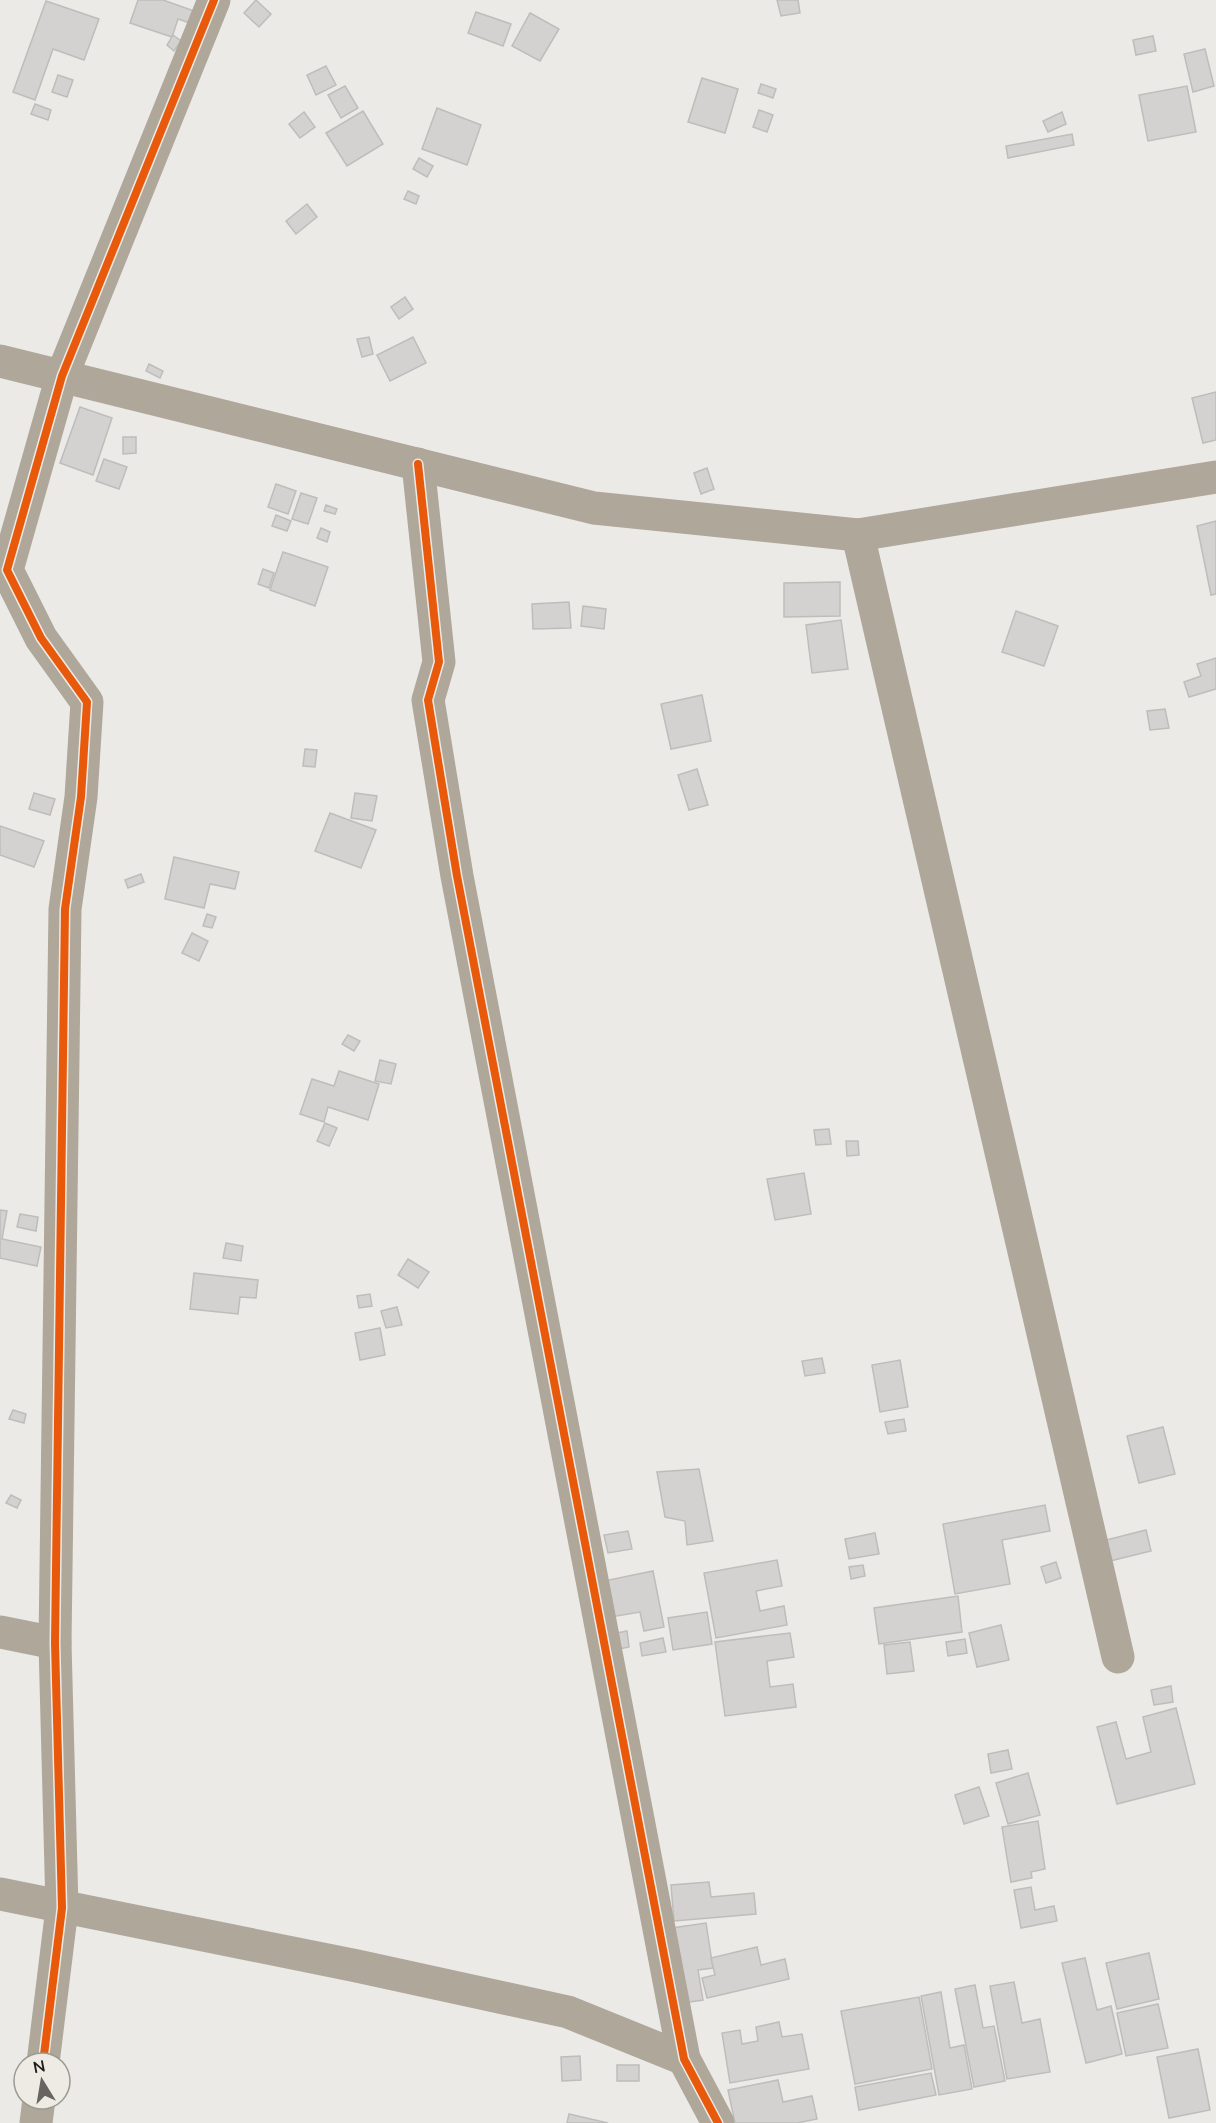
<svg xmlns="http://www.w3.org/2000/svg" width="1216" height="2123" font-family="Mulish,sans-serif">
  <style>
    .building { fill: #d3d2d0; stroke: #bebdbb; stroke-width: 1.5 }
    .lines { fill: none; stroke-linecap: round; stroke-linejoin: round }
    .minor { stroke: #aea79a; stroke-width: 33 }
    .cycleway-casing { stroke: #eeebe5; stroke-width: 11 }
    .cycleway { stroke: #e8590c; stroke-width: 8 }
  </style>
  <rect width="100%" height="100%" fill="#eceae7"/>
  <!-- building -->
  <g class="building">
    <path d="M138 0H163L194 11 190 23 178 19 172 37 130 23Z"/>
    <path d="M256 0 271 14 259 27 244 13Z"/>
    <path d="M777 0H798L800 13 781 16Z"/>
    <path d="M46 1 99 19 84 60 53 49 35 100 13 92Z"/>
    <path d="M476 12 511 24 503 46 468 33Z"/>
    <path d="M530 13 559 29 540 61 512 46Z"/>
    <path d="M173 35 181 41 174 51 167 45Z"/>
    <path d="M1153 36 1156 51 1136 55 1133 40Z"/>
    <path d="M1205 49 1214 86 1193 92 1184 54Z"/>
    <path d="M326 66 336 85 316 95 307 75Z"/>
    <path d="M58 75 73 80 67 97 52 92Z"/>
    <path d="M702 78 738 89 725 133 688 122Z"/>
    <path d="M761 84 776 89 773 98 758 93Z"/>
    <path d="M345 86 358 108 341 118 328 95Z"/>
    <path d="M1187 86 1196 132 1148 141 1139 95Z"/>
    <path d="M35 104 51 110 48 120 31 114Z"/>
    <path d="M437 108 481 125 467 165 422 149Z"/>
    <path d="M759 110 773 115 767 132 753 127Z"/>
    <path d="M363 111 383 144 347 166 326 133Z"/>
    <path d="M304 112 315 127 300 138 289 124Z"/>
    <path d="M1062 112 1066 124 1048 132 1043 121Z"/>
    <path d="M1072 134 1074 145 1008 158 1006 146Z"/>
    <path d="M419 158 433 166 427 177 413 169Z"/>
    <path d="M408 191 419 196 416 204 404 199Z"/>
    <path d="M307 204 317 217 296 234 286 221Z"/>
    <path d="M405 297 413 309 399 319 391 307Z"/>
    <path d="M369 337 373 354 362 357 357 339Z"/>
    <path d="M413 337 426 363 390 381 377 355Z"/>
    <path d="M149 364 163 371 160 378 146 371Z"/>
    <path d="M1216 392V440L1203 443 1192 398Z"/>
    <path d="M80 407 112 418 93 475 60 463Z"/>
    <path d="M123 437H136V453L123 454Z"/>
    <path d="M104 459 127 467 119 489 96 481Z"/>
    <path d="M707 468 714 489 701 494 694 473Z"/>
    <path d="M276 484 296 491 288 514 268 507Z"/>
    <path d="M301 493 317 498 308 524 292 519Z"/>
    <path d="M326 505 337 509 335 514 324 511Z"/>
    <path d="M276 515 291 521 287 531 272 526Z"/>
    <path d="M1216 521V594L1211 595 1197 526Z"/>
    <path d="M321 528 330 532 327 542 317 538Z"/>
    <path d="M283 552 328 567 315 606 270 590Z"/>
    <path d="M263 569 274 573 269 588 258 584Z"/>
    <path d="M840 582V616L784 617V583Z"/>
    <path d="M569 602 571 628 533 629 532 604Z"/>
    <path d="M583 606 606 609 604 629 581 626Z"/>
    <path d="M1016 611 1058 626 1044 666 1002 652Z"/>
    <path d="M841 620 848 669 812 673 806 625Z"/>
    <path d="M1216 658V689L1189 697 1184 682 1201 676 1197 664Z"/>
    <path d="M702 695 711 741 671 749 661 704Z"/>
    <path d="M1165 709 1169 728 1150 730 1147 711Z"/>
    <path d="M305 749 317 750 315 767 303 766Z"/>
    <path d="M697 769 708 805 689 810 678 775Z"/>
    <path d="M34 793 55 799 50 815 29 809Z"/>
    <path d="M355 793 377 796 372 821 351 818Z"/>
    <path d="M330 813 376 830 361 868 315 851Z"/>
    <path d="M0 826 44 841 34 867 0 855Z"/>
    <path d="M174 857 239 872 235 889 210 884 204 908 165 899Z"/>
    <path d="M141 874 144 882 128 888 125 880Z"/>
    <path d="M207 914 216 917 212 928 203 926Z"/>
    <path d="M192 933 208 941 199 961 182 953Z"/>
    <path d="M348 1035 360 1041 354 1051 342 1044Z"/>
    <path d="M380 1060 396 1064 391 1084 375 1081Z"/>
    <path d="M339 1071 379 1084 368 1120 328 1107 324 1122 300 1114 312 1079 334 1086Z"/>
    <path d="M325 1123 337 1128 329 1146 317 1141Z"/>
    <path d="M829 1129 831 1144 816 1145 814 1130Z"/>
    <path d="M846 1141H858L859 1155 847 1156Z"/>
    <path d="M804 1173 811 1214 775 1220 767 1179Z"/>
    <path d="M0 1210 7 1211 2 1239 41 1247 37 1266 0 1258Z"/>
    <path d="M20 1214 38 1217 36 1231 17 1227Z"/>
    <path d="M226 1243 243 1246 241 1261 223 1258Z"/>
    <path d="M408 1259 429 1272 418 1288 398 1275Z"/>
    <path d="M194 1273 258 1280 256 1298 240 1297 238 1314 190 1309Z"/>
    <path d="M370 1294 372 1306 359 1308 357 1296Z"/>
    <path d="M397 1307 402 1325 386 1328 381 1311Z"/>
    <path d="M380 1328 385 1355 360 1360 355 1333Z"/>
    <path d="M822 1358 825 1373 805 1376 802 1361Z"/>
    <path d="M900 1360 908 1407 880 1412 872 1365Z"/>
    <path d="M13 1410 26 1414 24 1423 9 1419Z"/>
    <path d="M904 1419 906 1431 888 1434 885 1422Z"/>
    <path d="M1163 1427 1175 1474 1139 1483 1127 1436Z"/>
    <path d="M699 1469 713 1541 687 1545 685 1521 665 1517 657 1472Z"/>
    <path d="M11 1495 21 1500 17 1508 6 1503Z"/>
    <path d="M1045 1505 1050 1531 1002 1540 1010 1584 955 1594 943 1524Z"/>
    <path d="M1146 1530 1151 1551 1110 1561 1106 1540Z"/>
    <path d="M628 1531 632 1549 608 1553 604 1535Z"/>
    <path d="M875 1533 879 1554 849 1559 845 1539Z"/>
    <path d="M777 1560 782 1586 756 1591 760 1611 784 1606 787 1625 716 1638 704 1573Z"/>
    <path d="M1056 1562 1061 1578 1046 1583 1041 1567Z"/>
    <path d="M863 1565 865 1576 851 1579 849 1567Z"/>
    <path d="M653 1571 664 1627 644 1631 640 1612 611 1617 604 1581Z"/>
    <path d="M958 1596 962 1632 879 1644 874 1608Z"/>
    <path d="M707 1612 712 1644 673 1650 668 1618Z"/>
    <path d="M1001 1625 1009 1660 977 1667 969 1633Z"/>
    <path d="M627 1631 629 1647 614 1650 612 1634Z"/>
    <path d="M790 1633 794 1657 767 1661 770 1687 793 1684 796 1707 725 1716 715 1642Z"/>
    <path d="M663 1638 666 1652 642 1656 640 1643Z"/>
    <path d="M965 1639 967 1653 948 1656 946 1642Z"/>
    <path d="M910 1642 914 1671 887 1674 884 1645Z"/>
    <path d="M1171 1686 1173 1702 1154 1705 1151 1690Z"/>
    <path d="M1176 1708 1195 1784 1117 1804 1097 1727 1116 1722 1126 1759 1151 1752 1143 1717Z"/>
    <path d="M1008 1750 1012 1769 991 1773 988 1754Z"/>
    <path d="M1028 1773 1040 1815 1008 1824 996 1783Z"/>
    <path d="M979 1787 989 1816 964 1824 955 1795Z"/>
    <path d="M1038 1821 1045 1869 1031 1872 1032 1878 1011 1882 1002 1827Z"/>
    <path d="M709 1882 711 1897 754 1893 756 1914 674 1921 671 1885Z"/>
    <path d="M1031 1887 1035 1910 1054 1906 1057 1921 1021 1928 1014 1890Z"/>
    <path d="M706 1923 713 1968 698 1970 703 2000 683 2003 672 1928Z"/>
    <path d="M757 1947 761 1965 785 1959 789 1979 707 1998 702 1978 715 1975 711 1958Z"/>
    <path d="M1149 1953 1159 1999 1117 2009 1106 1963Z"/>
    <path d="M1085 1958 1097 2010 1111 2006 1122 2054 1086 2063 1062 1963Z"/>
    <path d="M1014 1982 1022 2023 1040 2019 1050 2072 1007 2079 990 1986Z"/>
    <path d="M975 1985 983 2028 994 2026 1005 2081 974 2087 955 1989Z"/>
    <path d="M941 1992 950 2048 964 2045 972 2089 939 2095 921 1996Z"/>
    <path d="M919 1997 932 2069 855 2084 841 2011Z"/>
    <path d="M1158 2004 1168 2048 1126 2056 1117 2013Z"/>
    <path d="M779 2022 782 2037 802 2034 809 2069 730 2083 722 2033 740 2030 742 2044 758 2041 756 2027Z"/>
    <path d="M1198 2049 1210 2110 1169 2118 1157 2057Z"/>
    <path d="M580 2056 581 2080 562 2081 561 2057Z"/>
    <rect x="617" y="2065" width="22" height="16"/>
    <path d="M931 2073 936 2095 859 2110 855 2087Z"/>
    <path d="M778 2080 783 2102 812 2096 817 2119 797 2123H735L728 2090Z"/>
    <path d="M569 2114 608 2123H567Z"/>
  </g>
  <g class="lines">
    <!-- minor -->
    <g class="minor">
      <path d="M0 361 594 508 858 535 1216 477"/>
      <path d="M418 464 439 662 428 700 457 876 684 2059 718 2123"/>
      <path d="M858 535 1118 1657"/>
      <path d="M0 1632 55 1643"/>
      <path d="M0 1894 357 1966 568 2012 684 2059"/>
      <path d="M43 2063 62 1908 55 1643 65 909 81 797 87 702 41 638 7 570 62 376 214 0"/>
      <path d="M36 2123 39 2099"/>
    </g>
    <defs>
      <g id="cycleway">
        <path d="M418 464 439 662 428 700 457 876 684 2059 718 2123"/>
        <path d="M43 2063 62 1908 55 1643 65 909 81 797 87 702 41 638 7 570 62 376 214 0"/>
      </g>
    </defs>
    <!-- cycleway casing -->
    <use href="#cycleway" class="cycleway-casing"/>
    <!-- cycleway -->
    <use href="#cycleway" class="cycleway"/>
  </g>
  <!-- north arrow -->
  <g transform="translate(42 2081) rotate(349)"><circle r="28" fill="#eeebe5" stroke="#9b9994" stroke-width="1.5"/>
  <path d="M0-4.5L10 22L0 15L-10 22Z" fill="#666562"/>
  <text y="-9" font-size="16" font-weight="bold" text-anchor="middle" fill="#1e1d1b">N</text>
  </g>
</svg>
